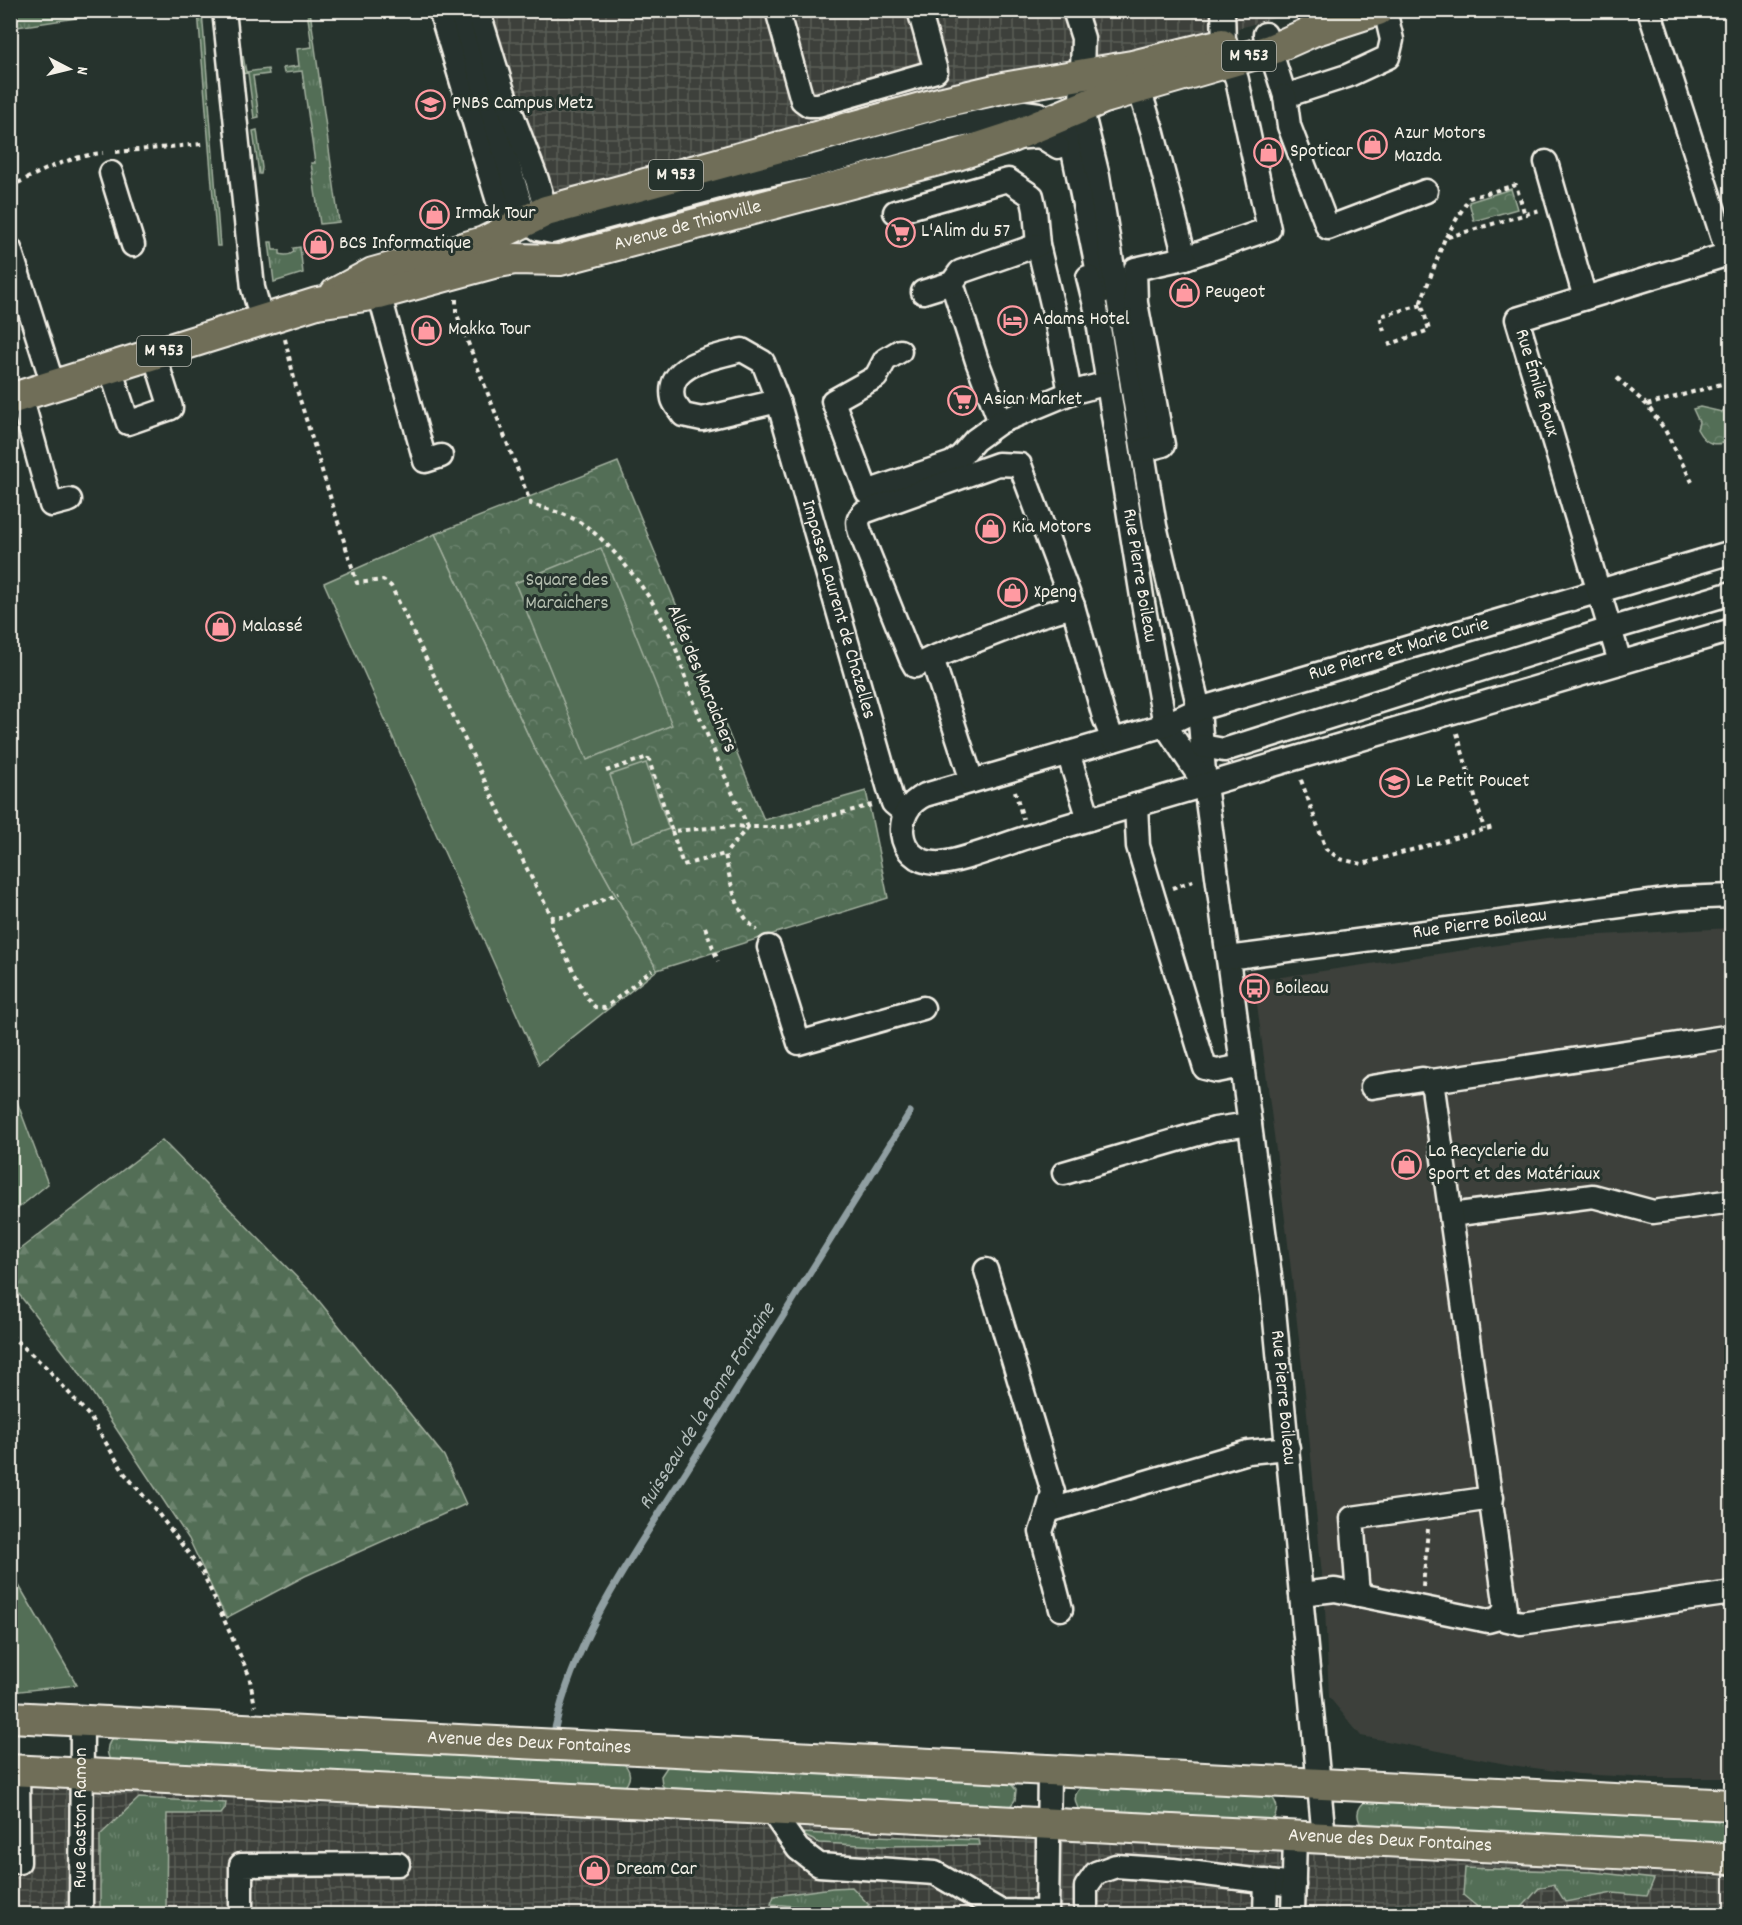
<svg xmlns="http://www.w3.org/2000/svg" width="1742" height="1925" font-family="Dekko,sans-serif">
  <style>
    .built { fill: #3c413b }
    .industrial { fill: url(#industrial-grid) }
    .grass { fill: url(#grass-tufts); stroke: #a3b09f; stroke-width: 1.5 }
    .forest { fill: url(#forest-firs); stroke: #a3b09f; stroke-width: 1.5 }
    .park { fill: url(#park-crowns); stroke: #a3b09f; stroke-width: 1.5 }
    .garden { fill: #526e56; stroke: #a3b09f; stroke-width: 1.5 }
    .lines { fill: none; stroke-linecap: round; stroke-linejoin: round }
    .stream { stroke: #909fa2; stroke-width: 7 }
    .minor-casing { stroke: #f4f1e8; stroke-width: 27 }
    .major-casing { stroke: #f4f1e8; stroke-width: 34 }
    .path { stroke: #f4f1e8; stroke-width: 4; stroke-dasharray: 4.5 4.5; stroke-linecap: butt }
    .minor { stroke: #26332d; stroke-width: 22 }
    .major { stroke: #706e59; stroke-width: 30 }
    .labels { text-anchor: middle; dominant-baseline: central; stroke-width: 6; stroke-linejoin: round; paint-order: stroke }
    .shield { fill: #26332d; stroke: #b6b8b0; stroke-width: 1.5 }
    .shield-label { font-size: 18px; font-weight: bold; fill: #f4f1e8 }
    .poi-label { font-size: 20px; fill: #f4f1e8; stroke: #26332d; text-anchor: start }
    .street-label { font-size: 20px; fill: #f4f1e8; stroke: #26332d }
    .park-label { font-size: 20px; fill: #b3bdae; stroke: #26332d }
    .water-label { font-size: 21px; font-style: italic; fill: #b1bbb9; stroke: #26332d }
  </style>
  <defs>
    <pattern id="industrial-grid" width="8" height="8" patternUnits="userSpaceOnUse" patternTransform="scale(1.5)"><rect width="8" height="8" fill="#3c413b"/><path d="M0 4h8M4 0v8" fill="none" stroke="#595d57"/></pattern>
    <pattern id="grass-tufts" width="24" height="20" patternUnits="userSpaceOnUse" patternTransform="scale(1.5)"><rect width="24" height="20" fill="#526e56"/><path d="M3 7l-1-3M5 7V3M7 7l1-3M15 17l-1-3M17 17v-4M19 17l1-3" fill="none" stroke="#6c836e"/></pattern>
    <pattern id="forest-firs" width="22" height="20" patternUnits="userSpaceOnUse" patternTransform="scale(1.5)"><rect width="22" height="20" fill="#526e56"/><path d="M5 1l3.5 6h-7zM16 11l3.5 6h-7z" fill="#6c836e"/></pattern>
    <pattern id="park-crowns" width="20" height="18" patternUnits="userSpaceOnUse" patternTransform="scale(1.5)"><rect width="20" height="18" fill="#526e56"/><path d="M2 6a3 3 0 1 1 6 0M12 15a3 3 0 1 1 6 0" fill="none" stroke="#6c836e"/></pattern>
  </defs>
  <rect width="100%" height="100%" fill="#26332d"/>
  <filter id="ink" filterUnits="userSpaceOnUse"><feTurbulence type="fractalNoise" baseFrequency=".0167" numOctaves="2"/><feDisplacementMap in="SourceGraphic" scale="12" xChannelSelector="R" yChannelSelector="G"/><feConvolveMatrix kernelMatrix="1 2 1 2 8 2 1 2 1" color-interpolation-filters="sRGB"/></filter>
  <g filter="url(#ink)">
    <!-- built -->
    <path class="built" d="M1731 928V1778H1650L1579 1774 1511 1765 1361 1736 1329 1697 1325 1608 1305 1392 1287 1235 1254 981 1546 938Z"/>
    <!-- industrial -->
    <g class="industrial">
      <path d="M478 11H1298L1155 53 558 198 537 180Z"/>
      <path d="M10 1770 1731 1859V1914H11Z"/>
    </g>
    <!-- grass -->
    <g class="grass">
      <path d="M11 10H122V11L11 28Z"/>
      <path d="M198 11H202L220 246H217Z"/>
      <path d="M307 11H310L339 222 320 224 311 163H315L302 71 284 73 283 68 299 66 297 49 312 47Z"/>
      <path d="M243 56 246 72 268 69 269 74 253 76 259 117 254 118 248 73 240 74 239 58Z"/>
      <path d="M257 130 262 168 261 174H259L253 131Z"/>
      <path d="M269 242H272L273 250H280V254C285 256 290 255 294 252L293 248 300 247 303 273 274 282Z"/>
      <path d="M117 1735 621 1761C632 1770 632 1779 623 1789L111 1762C105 1751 106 1742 117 1735Z"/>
      <path d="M669 1764 1010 1783 1016 1790 1015 1800 1009 1808 667 1791 662 1785 661 1776Z"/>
      <path d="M1090 1783 1267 1793C1278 1801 1279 1809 1273 1820L1081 1813C1071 1799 1074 1789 1090 1783Z"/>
      <path d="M139 1798 226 1803 225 1809 221 1814H167L166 1914H100V1835Z"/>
      <path d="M1367 1800 1731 1818V1849L1364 1828C1355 1818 1356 1808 1367 1800Z"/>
      <path d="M799 1833 979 1840 980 1845 882 1846 819 1843Z"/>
      <path d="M1465 1868 1593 1872 1654 1879 1647 1896 1613 1893 1565 1902 1554 1884 1539 1888 1516 1914H1486L1463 1895Z"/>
      <path d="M852 1887 869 1905 861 1912 771 1904 774 1896 832 1888Z"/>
    </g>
    <!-- forest -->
    <path class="forest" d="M162 1140 315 1296 444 1456 466 1504 305 1576 226 1618 189 1539 76 1368 11 1284V1256Z"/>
    <!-- park -->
    <g class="park">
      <path d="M1511 189 1517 209 1474 221 1469 202Z"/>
      <path d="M1725 398 1731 399V441C1715 446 1706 446 1697 429L1699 422 1693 409 1700 407 1722 412 1726 407Z"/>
      <path d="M618 462 764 820 866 791 888 898 657 970 534 748 435 534Z"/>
    </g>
    <!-- garden -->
    <g class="garden">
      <path d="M435 534 534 748 657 970 539 1064 324 583Z"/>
      <path d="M601 548 672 725 587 760 515 583Z"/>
      <path d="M646 763 669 829 632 842 610 775Z"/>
      <path d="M10 1083 48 1184 11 1214H10Z"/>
      <path d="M11 1572 77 1685 11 1692Z"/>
    </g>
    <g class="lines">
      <!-- stream -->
      <path class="stream" d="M555 1728C577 1629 641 1544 694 1459 766 1344 838 1228 910 1112"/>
      <defs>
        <g id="minor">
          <path d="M224 10 253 288 262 320"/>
          <path d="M440 10 507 231"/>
          <path d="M460 10 526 221 538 229 552 232 752 178 814 166 950 128 1024 112 1039 114 1051 120 1063 128 1071 141 1102 292"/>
          <path d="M478 10 502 88 537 180 546 211"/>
          <path d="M777 10 802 100 809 105H818L936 71 919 10"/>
          <path id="s1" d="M1074 10 1083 38 1081 106 1098 176 1155 526 1199 709 1205 785 1273 1299 1324 1838"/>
          <path d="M1649 10 1728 254"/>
          <path d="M1265 34 1285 96 1347 76 1388 57 1392 40 1385 10"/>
          <path d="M1134 73 1153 133 1185 258 1269 229 1237 80 1224 43 1223 10"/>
          <path d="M1285 96 1289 126 1328 228 1426 191"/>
          <path d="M1014 138 1040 136 1058 147"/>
          <path d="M1546 162 1585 298"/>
          <path d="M111 173 133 245"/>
          <path d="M895 212 1008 180 1032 196 1035 210 1038 245 1057 325 1070 393"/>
          <path d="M10 249 53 385"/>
          <path id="s2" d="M1088 277 1096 309 1143 603 1165 725 1204 783"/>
          <path d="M375 278 425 461 441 456"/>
          <path d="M952 283 977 361 1000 422 1070 393 1108 383"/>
          <path d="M923 292 952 283 960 272 1038 245"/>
          <path d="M900 351 885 360 876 377 833 401 867 492 952 463 961 456 975 440 1000 422"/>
          <path d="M110 368 128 423 171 408 154 354"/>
          <path d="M21 396 51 505 70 500"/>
          <path id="s3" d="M778 401 702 419 683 415C680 410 674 404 673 399 665 363 717 357 742 350L763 362 778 401 893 803 905 813"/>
          <path d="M1143 450 1163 445 1136 303 1135 269 1185 258"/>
          <path d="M1732 552 1199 709 1165 725 925 795C891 810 895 861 935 863 954 865 1007 843 1028 837L1732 630"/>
          <path d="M932 658 915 666 911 659 860 532C857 523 857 519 864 512L998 464 1020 465 1073 606 1104 717 1113 740"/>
          <path d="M1620 662 1517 319 1732 253"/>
          <path d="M1202 746 1224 750 1610 629 1732 593"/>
          <path d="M1068 753 1089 819"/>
          <path d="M972 781 932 658 1039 616 1073 606"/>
          <path d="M1136 805 1138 846 1205 1068 1217 1071 1242 1066"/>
          <path d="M769 947 799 1043 923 1008"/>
          <path id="s4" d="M1228 958 1681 898 1732 896"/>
          <path d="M1372 1087 1422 1079 1432 1081"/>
          <path d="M1064 1173 1215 1129 1250 1124"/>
          <path d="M1451 1215 1593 1196 1653 1212 1732 1201"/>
          <path d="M986 1270 1053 1492 1048 1511 1248 1452 1288 1448"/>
          <path d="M1048 1511 1041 1532 1061 1609"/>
          <path d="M1301 1594 1335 1590 1488 1621 1499 1618 1506 1609 1432 1081 1732 1036"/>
          <path d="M1358 1595 1352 1518 1492 1498"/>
          <path d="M1499 1618 1521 1623 1732 1593"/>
          <path d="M18 1770 19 1862"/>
          <path d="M770 1809 798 1849 819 1865 935 1873 1000 1911 1047 1912"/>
          <path id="s5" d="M81 1914 82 1722"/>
          <path d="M241 1914V1865L398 1864"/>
          <path d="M1047 1914 1049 1772"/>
          <path d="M1086 1914V1887L1096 1873 1116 1866 1173 1870 1294 1885"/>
          <path d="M1265 1914 1266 1881"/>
          <path d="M1293 1914 1295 1836"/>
        </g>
        <g id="major">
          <path d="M336 293 373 273 484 242 546 211 620 191 943 102 1003 88 1132 66 1222 44"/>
          <path id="s6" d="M10 399 317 303 379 294 493 263 515 259 560 260 957 155 1009 138 1104 98 1270 50 1313 31 1378 10"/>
          <path id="s7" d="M10 1717 1732 1805"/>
          <path id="s8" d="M10 1770 1732 1859"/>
        </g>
      </defs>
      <!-- minor casing -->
      <use href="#minor" class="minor-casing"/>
      <!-- major casing -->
      <use href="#major" class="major-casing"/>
      <!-- path -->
      <g class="path">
        <path d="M116 152 202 144"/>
        <path d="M10 187C39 172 70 156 103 153"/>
        <path d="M1446 237 1469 198 1516 185 1525 215"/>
        <path d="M456 299V312L531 504C547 509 563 513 578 521 613 542 655 600 671 637 680 656 684 678 692 697 709 741 728 784 748 827H788L872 805"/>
        <path d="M1384 331 1380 316 1422 305"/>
        <path d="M285 339 296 387 357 583 383 580 391 586 528 871 552 917H565L618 893"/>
        <path d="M1388 345 1429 330 1421 302 1445 238 1540 210"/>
        <path d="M1617 378 1647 405 1665 430 1692 482"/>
        <path d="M1647 405 1732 381"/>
        <path d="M1457 733 1484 829"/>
        <path d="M606 771 648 757 672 831 735 826 748 827 725 854"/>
        <path d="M1301 780 1326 849 1340 859 1362 864 1493 827"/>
        <path d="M1015 791 1023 819"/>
        <path d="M672 831 683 865 725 854C730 880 735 914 757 930"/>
        <path d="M1172 888 1196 880"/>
        <path d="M552 917 551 926 587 998 595 1007 605 1008 652 970"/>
        <path d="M705 927 718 961"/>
        <path d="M10 1335 48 1369 90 1417 125 1474 154 1508 202 1571 249 1675 255 1706"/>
        <path d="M1423 1587 1428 1529"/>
      </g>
      <!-- minor -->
      <use href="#minor" class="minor"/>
      <!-- major -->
      <use href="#major" class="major"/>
    </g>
  </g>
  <!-- icons -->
  <defs>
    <symbol id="university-ring" viewBox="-11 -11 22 22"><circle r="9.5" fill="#26332d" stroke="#ff9aa2" stroke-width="1.5"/><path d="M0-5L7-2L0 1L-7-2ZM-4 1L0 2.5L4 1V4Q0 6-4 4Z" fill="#ff9aa2"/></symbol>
    <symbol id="shop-ring" viewBox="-11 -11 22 22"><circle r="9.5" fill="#26332d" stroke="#ff9aa2" stroke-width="1.5"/><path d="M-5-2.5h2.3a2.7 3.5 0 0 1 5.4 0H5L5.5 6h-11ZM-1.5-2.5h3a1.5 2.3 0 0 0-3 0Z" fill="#ff9aa2"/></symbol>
    <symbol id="supermarket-ring" viewBox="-11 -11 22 22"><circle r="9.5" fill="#26332d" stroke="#ff9aa2" stroke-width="1.5"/><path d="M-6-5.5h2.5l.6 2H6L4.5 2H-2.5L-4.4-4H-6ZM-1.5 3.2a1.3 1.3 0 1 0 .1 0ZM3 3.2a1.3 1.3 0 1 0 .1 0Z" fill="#ff9aa2"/></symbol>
    <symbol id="hotel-ring" viewBox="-11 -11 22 22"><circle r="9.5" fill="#26332d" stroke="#ff9aa2" stroke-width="1.5"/><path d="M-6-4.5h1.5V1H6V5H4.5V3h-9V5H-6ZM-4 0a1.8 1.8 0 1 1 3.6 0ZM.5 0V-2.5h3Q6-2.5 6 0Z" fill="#ff9aa2"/></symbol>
    <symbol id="school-ring" viewBox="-11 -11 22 22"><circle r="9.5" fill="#26332d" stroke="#ff9aa2" stroke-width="1.5"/><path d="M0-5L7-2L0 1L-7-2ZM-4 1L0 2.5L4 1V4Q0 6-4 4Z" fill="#ff9aa2"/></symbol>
    <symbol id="bus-ring" viewBox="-11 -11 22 22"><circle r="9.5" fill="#26332d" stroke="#ff9aa2" stroke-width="1.5"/><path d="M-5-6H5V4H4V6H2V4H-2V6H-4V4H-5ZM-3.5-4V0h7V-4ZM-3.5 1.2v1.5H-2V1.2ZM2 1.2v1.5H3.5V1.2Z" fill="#ff9aa2"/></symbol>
  </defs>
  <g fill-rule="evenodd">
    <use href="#university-ring" x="414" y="88" width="33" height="33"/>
    <use href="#shop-ring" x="1356" y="128" width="33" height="33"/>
    <use href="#shop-ring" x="1252" y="136" width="33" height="33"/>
    <use href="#shop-ring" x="418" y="198" width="33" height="33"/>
    <use href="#supermarket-ring" x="884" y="216" width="33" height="33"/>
    <use href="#shop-ring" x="302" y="228" width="33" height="33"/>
    <use href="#shop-ring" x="1168" y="276" width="33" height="33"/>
    <use href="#hotel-ring" x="996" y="304" width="33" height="33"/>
    <use href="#shop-ring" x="410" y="314" width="33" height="33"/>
    <use href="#supermarket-ring" x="946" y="384" width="33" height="33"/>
    <use href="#shop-ring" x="974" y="512" width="33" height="33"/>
    <use href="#shop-ring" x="996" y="576" width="33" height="33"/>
    <use href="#shop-ring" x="204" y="610" width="33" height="33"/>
    <use href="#school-ring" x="1378" y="766" width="33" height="33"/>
    <use href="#bus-ring" x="1238" y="972" width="33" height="33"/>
    <use href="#shop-ring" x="1390" y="1148" width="33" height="33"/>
    <use href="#shop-ring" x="578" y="1854" width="33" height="33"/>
  </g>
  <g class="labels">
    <!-- shield labels -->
    <g class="shield">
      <rect x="1222" y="41" width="54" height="30" rx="4.5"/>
      <rect x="649" y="160" width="54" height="30" rx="4.5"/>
      <rect x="137" y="336" width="54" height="30" rx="4.5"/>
    </g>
    <g class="shield-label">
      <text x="1249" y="56">M 953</text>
      <text x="676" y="175">M 953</text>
      <text x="164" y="351">M 953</text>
    </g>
    <!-- poi labels -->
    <g class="poi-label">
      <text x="452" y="104">PNBS Campus Metz</text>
      <text x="1394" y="134">Azur Motors<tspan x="1394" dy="23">Mazda</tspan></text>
      <text x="1290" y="152">Spoticar</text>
      <text x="455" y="214">Irmak Tour</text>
      <text x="921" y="232">L'Alim du 57</text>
      <text x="339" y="244">BCS Informatique</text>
      <text x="1205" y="293">Peugeot</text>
      <text x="1033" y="320">Adams Hotel</text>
      <text x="448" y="330">Makka Tour</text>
      <text x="983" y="400">Asian Market</text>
      <text x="1012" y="528">Kia Motors</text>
      <text x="1034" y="593">Xpeng</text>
      <text x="242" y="627">Malassé</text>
      <text x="1416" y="782">Le Petit Poucet</text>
      <text x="1275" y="989">Boileau</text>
      <text x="1428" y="1152">La Recyclerie du<tspan x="1428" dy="23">Sport et des Matériaux</tspan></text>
      <text x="616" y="1870">Dream Car</text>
    </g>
    <!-- street labels -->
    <g class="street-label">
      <text stroke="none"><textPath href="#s6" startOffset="702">Avenue de Thionville</textPath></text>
      <text transform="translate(1536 383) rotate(73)">Rue Émile Roux</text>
      <text stroke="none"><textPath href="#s2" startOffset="303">Rue Pierre Boileau</textPath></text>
      <text stroke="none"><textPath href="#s3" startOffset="494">Impasse Laurent de Chazelles</textPath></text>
      <text transform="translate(1399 650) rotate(-16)">Rue Pierre et Marie Curie</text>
      <text transform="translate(701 679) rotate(68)">Allée des Maraichers</text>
      <text stroke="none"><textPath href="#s4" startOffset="254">Rue Pierre Boileau</textPath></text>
      <text stroke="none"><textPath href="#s1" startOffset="1406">Rue Pierre Boileau</textPath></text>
      <text stroke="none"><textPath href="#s7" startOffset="520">Avenue des Deux Fontaines</textPath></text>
      <text stroke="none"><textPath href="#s5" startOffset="96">Rue Gaston Ramon</textPath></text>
      <text stroke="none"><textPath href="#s8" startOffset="1382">Avenue des Deux Fontaines</textPath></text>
    </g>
    <!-- park labels -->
    <g class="park-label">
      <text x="567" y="581">Square des<tspan x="567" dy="23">Maraichers</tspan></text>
    </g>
    <!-- water labels -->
    <g class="water-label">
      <text transform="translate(708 1407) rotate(-58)">Ruisseau de la Bonne Fontaine</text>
    </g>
  </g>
  <!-- margin -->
  <rect width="1742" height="1925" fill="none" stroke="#26332d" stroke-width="36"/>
  <rect x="18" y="18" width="1706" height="1889" fill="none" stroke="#f4f1e8" stroke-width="2" filter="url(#ink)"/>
  <!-- north arrow -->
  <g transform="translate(69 69) rotate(97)" stroke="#26332d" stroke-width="4.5" paint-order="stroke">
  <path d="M0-4.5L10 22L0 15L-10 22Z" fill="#f4f1e8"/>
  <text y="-9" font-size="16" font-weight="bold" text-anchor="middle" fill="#f4f1e8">N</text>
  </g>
</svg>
